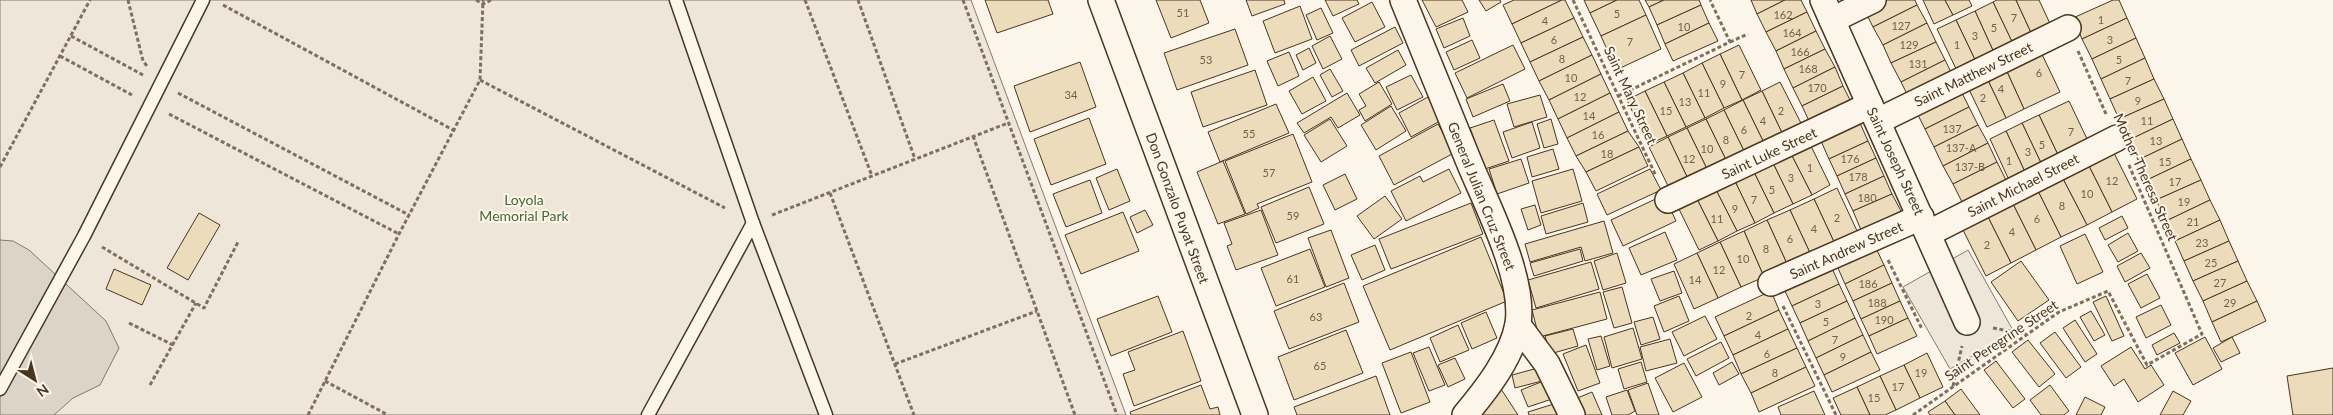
<svg xmlns="http://www.w3.org/2000/svg" width="2333" height="415" font-family="Lato,sans-serif">
  <style>
    .green { fill: #ede6d9; stroke: #887966 }
    .water { fill: #dcd4c6; stroke: #887966 }
    .building { fill: #ecdcbc; stroke: #4a3520 }
    .lines { fill: none; stroke-linecap: round; stroke-linejoin: round }
    .service-casing { stroke: #4a3520; stroke-width: 15 }
    .minor-casing { stroke: #4a3520; stroke-width: 28 }
    .path { stroke: #7f6f5c; stroke-width: 3; stroke-dasharray: 4 2.5; stroke-linecap: butt }
    .service { stroke: #fbf6e9; stroke-width: 12 }
    .minor { stroke: #fbf6e9; stroke-width: 25 }
    .labels { text-anchor: middle; dominant-baseline: central; stroke-width: 4; stroke-linejoin: round; paint-order: stroke }
    .number-label { font-size: 11px; fill: #725f47 }
    .street-label { font-size: 14px; fill: #4a3520; stroke: #fbf6e9 }
    .park-label { font-size: 14px; fill: #436837; stroke: #fbf6e9 }
  </style>
  <rect width="100%" height="100%" fill="#fbf6e9"/>
  <!-- green -->
  <g class="green">
    <path d="M0 0H971L1126 415H0Z"/>
    <path d="M1968 250 2014 332 1950 369 1903 287Z"/>
  </g>
  <!-- water -->
  <path class="water" d="M0 240 13 241 29 250 106 321 119 348 100 385 73 398 54 415H0Z"/>
  <!-- building -->
  <g class="building">
    <path d="M985 0H1048L1053 14 997 33Z"/>
    <path d="M1156 0H1200L1209 23 1171 38Z"/>
    <path d="M1246 0H1284L1285 4 1252 16Z"/>
    <path d="M1325 0H1357L1359 4 1333 16Z"/>
    <path d="M1422 0H1462L1468 12 1436 27Z"/>
    <path d="M1479 0H1500L1501 2 1486 11Z"/>
    <path d="M1514 0H1562L1512 24 1503 5Z"/>
    <path d="M1562 0H1565L1574 18 1521 43 1512 24Z"/>
    <path d="M1584 0H1617L1590 13Z"/>
    <path d="M1617 0H1639L1646 15 1601 36 1590 13Z"/>
    <path d="M1645 0H1664L1649 7Z"/>
    <path d="M1664 0H1699L1701 5 1657 25 1649 7Z"/>
    <path d="M1751 0H1785L1757 14Z"/>
    <path d="M1785 0H1801L1807 12 1766 32 1757 14Z"/>
    <path d="M1883 0H1915L1917 5 1873 27 1864 9Z"/>
    <path d="M1923 0H1945L1953 15 1934 24Z"/>
    <path d="M1945 0H1969L1972 6 1953 15Z"/>
    <path d="M1997 0H2016L2034 39 2015 48 1993 2Z"/>
    <path d="M2016 0H2039L2053 30 2034 39Z"/>
    <path d="M2113 0H2119L2127 18 2082 39 2073 18Z"/>
    <path d="M1372 2 1385 27 1355 42 1342 18Z"/>
    <path d="M1993 2 2015 48 1996 57 1975 11Z"/>
    <path d="M1701 5 1709 23 1665 44 1657 25Z"/>
    <path d="M1917 5 1927 23 1883 45 1873 27Z"/>
    <path d="M1300 6 1312 39 1275 53 1263 21Z"/>
    <path d="M1321 8 1333 33 1317 40 1306 15Z"/>
    <path d="M1975 11 1996 57 1978 66 1956 20Z"/>
    <path d="M1807 12 1816 31 1776 51 1766 32Z"/>
    <path d="M1646 15 1661 49 1616 70 1601 36Z"/>
    <path d="M1463 18 1470 36 1444 48 1436 29Z"/>
    <path d="M1574 18 1583 37 1530 62 1521 43Z"/>
    <path d="M2127 18 2136 38 2092 59 2082 39Z"/>
    <path d="M1956 20 1978 66 1959 75 1937 29Z"/>
    <path d="M1709 23 1718 41 1673 61 1665 44Z"/>
    <path d="M1927 23 1936 42 1891 63 1883 45Z"/>
    <path d="M1395 27 1403 43 1359 66 1351 50Z"/>
    <path d="M1235 29 1248 65 1177 90 1164 53Z"/>
    <path d="M1816 31 1825 49 1784 69 1776 51Z"/>
    <path d="M1330 36 1342 59 1323 69 1312 46Z"/>
    <path d="M1583 37 1592 55 1539 81 1530 62Z"/>
    <path d="M2136 38 2145 58 2101 79 2092 59Z"/>
    <path d="M1472 40 1480 58 1454 70 1446 52Z"/>
    <path d="M1936 42 1945 60 1901 82 1891 63Z"/>
    <path d="M1513 45 1525 69 1467 98 1455 73Z"/>
    <path d="M1739 45 1761 90 1742 100 1720 54Z"/>
    <path d="M2038 46 2060 92 2024 109 2003 63Z"/>
    <path d="M1309 48 1316 63 1303 70 1296 55Z"/>
    <path d="M1825 49 1835 67 1793 88 1784 69Z"/>
    <path d="M1398 50 1406 65 1375 83 1366 68Z"/>
    <path d="M1289 52 1299 76 1278 86 1267 61Z"/>
    <path d="M1720 54 1742 100 1724 108 1702 63Z"/>
    <path d="M1592 55 1601 74 1549 100 1539 81Z"/>
    <path d="M2145 58 2154 79 2110 99 2101 79Z"/>
    <path d="M1945 60 1954 78 1910 100 1901 82Z"/>
    <path d="M1080 62 1096 107 1030 132 1014 86Z"/>
    <path d="M1702 63 1724 108 1705 118 1683 73Z"/>
    <path d="M2003 63 2024 109 2006 118 1984 72Z"/>
    <path d="M1835 67 1843 86 1802 106 1793 88Z"/>
    <path d="M1330 69 1343 91 1332 97 1320 75Z"/>
    <path d="M1255 70 1267 105 1203 127 1191 92Z"/>
    <path d="M1984 72 2006 118 1987 127 1965 81Z"/>
    <path d="M1683 73 1705 118 1686 127 1664 82Z"/>
    <path d="M1601 74 1610 93 1558 119 1549 100Z"/>
    <path d="M1411 75 1423 97 1397 110 1386 87Z"/>
    <path d="M1313 77 1326 101 1302 114 1289 91Z"/>
    <path d="M2154 79 2164 99 2119 119 2110 99Z"/>
    <path d="M1379 82 1392 104 1365 121 1359 110 1366 106 1359 94Z"/>
    <path d="M1664 82 1686 127 1667 136 1645 91Z"/>
    <path d="M1780 82 1803 127 1784 137 1762 91Z"/>
    <path d="M1503 84 1510 101 1473 117 1466 99Z"/>
    <path d="M1843 86 1852 104 1811 125 1802 106Z"/>
    <path d="M1960 89 1969 107 1925 129 1916 111Z"/>
    <path d="M1645 91 1667 136 1648 145 1627 100Z"/>
    <path d="M1762 91 1784 137 1765 145 1743 100Z"/>
    <path d="M1347 93 1360 115 1338 128 1331 117 1304 133 1297 123Z"/>
    <path d="M1610 93 1619 112 1567 138 1558 119Z"/>
    <path d="M1540 95 1547 117 1514 127 1507 104Z"/>
    <path d="M1428 97 1440 121 1411 137 1399 113Z"/>
    <path d="M2164 99 2173 119 2129 140 2119 119Z"/>
    <path d="M1743 100 1765 145 1746 155 1724 110Z"/>
    <path d="M2069 101 2089 143 2059 157 2039 115Z"/>
    <path d="M1276 104 1289 133 1220 162 1208 132Z"/>
    <path d="M1391 106 1406 131 1376 150 1361 125Z"/>
    <path d="M1969 107 1978 125 1934 147 1925 129Z"/>
    <path d="M1724 110 1746 155 1728 164 1706 119Z"/>
    <path d="M1619 112 1628 131 1576 156 1567 138Z"/>
    <path d="M2039 115 2059 157 2042 165 2022 123Z"/>
    <path d="M1089 118 1106 164 1051 185 1034 139Z"/>
    <path d="M1330 119 1347 146 1321 162 1304 135Z"/>
    <path d="M1551 119 1558 144 1544 148 1537 124Z"/>
    <path d="M1706 119 1728 164 1709 173 1687 128Z"/>
    <path d="M2173 119 2182 139 2138 160 2129 140Z"/>
    <path d="M1494 120 1509 161 1485 169 1470 128Z"/>
    <path d="M1532 122 1540 148 1512 158 1503 132Z"/>
    <path d="M1860 123 1868 141 1829 159 1821 141Z"/>
    <path d="M2022 123 2042 165 2025 172 2006 131Z"/>
    <path d="M1438 124 1454 153 1394 185 1379 156Z"/>
    <path d="M1978 125 1988 143 1943 166 1934 147Z"/>
    <path d="M1687 128 1709 173 1690 183 1668 137Z"/>
    <path d="M1628 131 1639 147 1586 172 1576 156Z"/>
    <path d="M2006 131 2025 172 2009 180 1990 139Z"/>
    <path d="M1293 134 1312 182 1257 204 1259 208 1246 214 1225 161Z"/>
    <path d="M1668 137 1690 183 1671 192 1649 147Z"/>
    <path d="M2182 139 2191 159 2147 180 2138 160Z"/>
    <path d="M1808 140 1830 185 1812 195 1789 150Z"/>
    <path d="M1868 141 1876 158 1837 176 1829 159Z"/>
    <path d="M1988 143 1997 162 1953 184 1943 166Z"/>
    <path d="M1639 147 1648 166 1596 191 1586 172Z"/>
    <path d="M1553 149 1559 169 1532 177 1527 157Z"/>
    <path d="M2112 149 2137 199 2112 212 2087 162Z"/>
    <path d="M1789 150 1812 195 1793 204 1771 159Z"/>
    <path d="M1876 158 1884 176 1845 194 1837 176Z"/>
    <path d="M1521 159 1529 183 1497 194 1489 169Z"/>
    <path d="M1771 159 1793 204 1774 213 1752 168Z"/>
    <path d="M2191 159 2201 180 2156 200 2147 180Z"/>
    <path d="M1223 161 1245 214 1218 224 1197 172Z"/>
    <path d="M1997 162 2006 180 1962 202 1953 184Z"/>
    <path d="M2087 162 2112 212 2087 225 2061 175Z"/>
    <path d="M1752 168 1774 213 1755 223 1733 177Z"/>
    <path d="M1117 169 1130 201 1109 210 1096 178Z"/>
    <path d="M1449 169 1461 193 1406 221 1391 191 1420 176 1423 182Z"/>
    <path d="M1573 169 1582 201 1541 213 1532 181Z"/>
    <path d="M1650 169 1661 190 1607 215 1597 194Z"/>
    <path d="M1345 174 1357 199 1335 210 1323 185Z"/>
    <path d="M2061 175 2087 225 2061 237 2036 187Z"/>
    <path d="M1884 176 1892 194 1853 211 1845 194Z"/>
    <path d="M1733 177 1755 223 1737 231 1714 186Z"/>
    <path d="M1090 180 1102 213 1066 227 1053 194Z"/>
    <path d="M2201 180 2210 200 2166 221 2156 200Z"/>
    <path d="M1714 186 1737 231 1718 241 1695 195Z"/>
    <path d="M1309 187 1324 224 1276 243 1261 207Z"/>
    <path d="M2036 187 2061 237 2036 250 2011 200Z"/>
    <path d="M1837 188 1858 233 1835 244 1814 199Z"/>
    <path d="M1892 194 1901 211 1861 230 1853 211Z"/>
    <path d="M1664 195 1676 221 1623 246 1611 220Z"/>
    <path d="M1695 195 1718 241 1699 250 1677 205Z"/>
    <path d="M1385 196 1402 219 1374 239 1357 216Z"/>
    <path d="M1814 199 1835 244 1811 255 1790 210Z"/>
    <path d="M2011 200 2036 250 2011 263 1986 213Z"/>
    <path d="M2210 200 2220 220 2175 241 2166 221Z"/>
    <path d="M1471 203 1483 234 1391 269 1379 239Z"/>
    <path d="M1583 203 1588 222 1546 234 1541 216Z"/>
    <path d="M1535 205 1541 225 1528 230 1521 209Z"/>
    <path d="M1145 210 1153 225 1137 233 1130 217Z"/>
    <path d="M1261 210 1278 255 1236 270 1227 246 1232 244 1224 223Z"/>
    <path d="M1790 210 1811 255 1788 266 1767 220Z"/>
    <path d="M1123 212 1139 251 1081 274 1065 235Z"/>
    <path d="M199 213 220 225 188 280 167 268Z"/>
    <path d="M1986 213 2011 263 1986 276 1961 226Z"/>
    <path d="M2122 216 2128 228 2105 240 2099 228Z"/>
    <path d="M1767 220 1788 266 1764 277 1744 231Z"/>
    <path d="M2220 220 2229 241 2184 261 2175 241Z"/>
    <path d="M1604 221 1613 253 1585 261 1581 247 1530 262 1525 244Z"/>
    <path d="M1331 230 1349 278 1326 287 1308 238Z"/>
    <path d="M1744 231 1764 277 1741 287 1720 242Z"/>
    <path d="M1665 232 1677 260 1641 275 1629 248Z"/>
    <path d="M2128 233 2138 251 2118 262 2108 245Z"/>
    <path d="M2085 234 2103 272 2077 284 2060 246Z"/>
    <path d="M1481 237 1507 301 1390 350 1363 286Z"/>
    <path d="M2229 241 2238 261 2193 281 2184 261Z"/>
    <path d="M1720 242 1741 287 1718 298 1697 253Z"/>
    <path d="M1375 245 1385 270 1362 280 1351 255Z"/>
    <path d="M1876 248 1884 265 1845 284 1837 266Z"/>
    <path d="M1310 249 1325 287 1276 306 1261 268Z"/>
    <path d="M1580 249 1583 261 1534 276 1530 263Z"/>
    <path d="M1617 253 1626 283 1603 290 1594 261Z"/>
    <path d="M1697 253 1718 298 1694 309 1674 264Z"/>
    <path d="M2141 253 2150 268 2125 282 2117 266Z"/>
    <path d="M2021 261 2049 300 2018 321 1991 282Z"/>
    <path d="M2238 261 2247 281 2203 301 2193 281Z"/>
    <path d="M1591 262 1599 289 1536 308 1528 280Z"/>
    <path d="M1884 265 1892 283 1853 301 1845 284Z"/>
    <path d="M1831 266 1839 284 1792 306 1784 289Z"/>
    <path d="M114 269 151 285 142 305 106 289Z"/>
    <path d="M1674 271 1682 293 1660 301 1651 279Z"/>
    <path d="M2147 274 2160 298 2141 308 2128 284Z"/>
    <path d="M2247 281 2257 301 2212 322 2203 301Z"/>
    <path d="M1344 283 1359 322 1289 349 1274 311Z"/>
    <path d="M1892 283 1900 301 1861 319 1853 301Z"/>
    <path d="M1839 284 1847 301 1800 323 1792 306Z"/>
    <path d="M1622 287 1632 323 1614 328 1603 292Z"/>
    <path d="M1771 291 1779 310 1724 336 1715 317Z"/>
    <path d="M1600 292 1607 319 1539 337 1532 310Z"/>
    <path d="M1158 296 1172 332 1111 356 1097 319Z"/>
    <path d="M1679 296 1689 321 1664 332 1654 306Z"/>
    <path d="M2106 296 2124 336 2112 341 2093 302Z"/>
    <path d="M1847 301 1855 318 1808 341 1800 323Z"/>
    <path d="M1900 301 1908 318 1869 336 1861 319Z"/>
    <path d="M2257 301 2266 321 2221 342 2212 322Z"/>
    <path d="M2161 305 2171 325 2146 338 2136 317Z"/>
    <path d="M1779 310 1788 329 1733 355 1724 336Z"/>
    <path d="M2091 311 2105 335 2094 341 2080 317Z"/>
    <path d="M1486 312 1497 338 1472 349 1461 323Z"/>
    <path d="M1705 316 1717 339 1684 356 1672 332Z"/>
    <path d="M1653 317 1660 339 1641 345 1634 322Z"/>
    <path d="M1855 318 1863 335 1816 358 1808 341Z"/>
    <path d="M1908 318 1917 336 1877 354 1869 336Z"/>
    <path d="M2075 320 2097 354 2085 362 2063 328Z"/>
    <path d="M1458 325 1469 350 1440 362 1430 338Z"/>
    <path d="M1633 328 1642 359 1612 368 1604 337Z"/>
    <path d="M1573 329 1578 346 1550 354 1545 336Z"/>
    <path d="M1788 329 1797 348 1741 374 1733 355Z"/>
    <path d="M1346 330 1363 373 1294 400 1278 357Z"/>
    <path d="M1183 331 1201 381 1134 406 1123 374 1135 370 1128 352Z"/>
    <path d="M2055 332 2081 367 2066 378 2040 343Z"/>
    <path d="M2174 333 2180 343 2157 355 2152 345Z"/>
    <path d="M1863 335 1871 352 1824 375 1816 358Z"/>
    <path d="M1601 336 1610 366 1597 370 1588 339Z"/>
    <path d="M2205 337 2222 369 2193 385 2175 353Z"/>
    <path d="M2232 337 2240 353 2221 362 2213 348Z"/>
    <path d="M1670 339 1677 363 1646 371 1640 347Z"/>
    <path d="M2028 340 2055 374 2039 387 2012 352Z"/>
    <path d="M1721 342 1729 358 1696 376 1687 359Z"/>
    <path d="M1586 345 1600 383 1578 391 1563 354Z"/>
    <path d="M1429 347 1445 385 1429 391 1413 353Z"/>
    <path d="M2131 347 2145 369 2151 365 2164 385 2138 402 2124 379 2114 386 2101 366Z"/>
    <path d="M1797 348 1806 367 1751 393 1741 374Z"/>
    <path d="M1411 352 1430 402 1401 413 1382 363Z"/>
    <path d="M1871 352 1880 370 1832 392 1824 375Z"/>
    <path d="M1927 353 1943 387 1920 398 1904 365Z"/>
    <path d="M1455 358 1465 379 1448 387 1438 365Z"/>
    <path d="M1996 361 2025 399 2013 408 1984 370Z"/>
    <path d="M1641 362 1647 382 1624 389 1618 369Z"/>
    <path d="M1732 362 1739 374 1719 385 1713 373Z"/>
    <path d="M1684 363 1702 397 1673 412 1655 378Z"/>
    <path d="M1904 365 1920 398 1896 410 1880 376Z"/>
    <path d="M1806 367 1815 386 1759 412 1751 393Z"/>
    <path d="M1538 368 1542 381 1515 388 1512 375Z"/>
    <path d="M2333 368V415H2293L2287 376Z"/>
    <path d="M1376 376 1390 415H1297L1294 407Z"/>
    <path d="M1880 376 1896 410 1885 415H1870L1857 387Z"/>
    <path d="M1546 380 1552 399 1528 407 1521 390Z"/>
    <path d="M1648 383 1659 415H1637L1628 390Z"/>
    <path d="M1201 385 1210 409 1218 407 1220 415H1131L1130 412Z"/>
    <path d="M2050 385 2069 411 2064 415H2041L2030 400Z"/>
    <path d="M1857 387 1870 415H1841L1833 398Z"/>
    <path d="M1501 389 1518 415H1480L1493 397Z"/>
    <path d="M1961 389 1980 415H1955L1945 401Z"/>
    <path d="M1627 390 1635 411 1628 415H1612L1606 397Z"/>
    <path d="M1814 391 1825 415H1781L1778 407Z"/>
    <path d="M2173 391 2191 401 2183 415H2160Z"/>
    <path d="M1592 392 1602 415H1575L1570 401Z"/>
    <path d="M2085 397 2105 407 2101 415H2076Z"/>
    <path d="M1945 401 1955 415H1930L1928 412Z"/>
    <path d="M1557 403 1561 415H1529L1528 412Z"/>
  </g>
  <g class="lines">
    <defs>
      <g id="service">
        <path d="M676 0 753 223 826 415"/>
        <path d="M0 389 84 236 203 0"/>
        <path d="M648 415 753 223"/>
      </g>
      <g id="minor">
        <path d="M1101 0 1255 415"/>
        <path d="M1403 0C1425 54 1447 108 1469 162 1487 206 1525 277 1518 324 1512 357 1486 390 1465 415"/>
        <path d="M1823 0 1967 322"/>
        <path d="M1832 20 1873 0"/>
        <path d="M1878 121 2068 28"/>
        <path d="M1668 200 1870 105"/>
        <path d="M1929 233 2117 138"/>
        <path d="M1771 283 1921 217"/>
        <path d="M1518 325 1547 364 1572 415"/>
      </g>
    </defs>
    <!-- service casing -->
    <use href="#service" class="service-casing"/>
    <!-- minor casing -->
    <use href="#minor" class="minor-casing"/>
    <!-- path -->
    <g class="path">
      <path d="M128 0 143 61 147 66"/>
      <path d="M476 0 483 4 491 0"/>
      <path d="M805 0 872 176"/>
      <path d="M858 0 915 159"/>
      <path d="M963 0 1117 415"/>
      <path d="M1573 0 1656 176"/>
      <path d="M223 5 455 131"/>
      <path d="M71 36 143 75"/>
      <path d="M1730 42 1748 34"/>
      <path d="M2078 51 2106 114"/>
      <path d="M60 56 132 95"/>
      <path d="M480 80 725 208"/>
      <path d="M178 93 409 215"/>
      <path d="M1618 96 1730 42 1710 0"/>
      <path d="M169 114 399 234"/>
      <path d="M973 136 1075 415"/>
      <path d="M0 167 90 0"/>
      <path d="M830 193 914 415"/>
      <path d="M772 215 1008 123"/>
      <path d="M102 247 204 308 238 242"/>
      <path d="M1888 260 1922 329"/>
      <path d="M1783 306 1836 415"/>
      <path d="M129 323 173 345"/>
      <path d="M1993 328 2026 334"/>
      <path d="M895 364 1037 311"/>
      <path d="M325 381 388 415"/>
      <path d="M150 385 196 303"/>
      <path d="M1953 386 1962 346"/>
      <path d="M308 415 399 234 480 80 483 0"/>
      <path d="M1913 415 2059 312 2108 291 2147 365 2202 334 2128 163"/>
    </g>
    <!-- service -->
    <use href="#service" class="service"/>
    <!-- minor -->
    <use href="#minor" class="minor"/>
  </g>
  <g class="labels">
    <!-- number labels -->
    <g class="number-label">
      <text x="1183" y="12">51</text>
      <text x="1617" y="13">5</text>
      <text x="1783" y="14">162</text>
      <text x="2014" y="17">7</text>
      <text x="2101" y="19">1</text>
      <text x="1545" y="20">4</text>
      <text x="1901" y="25">127</text>
      <text x="1684" y="26">10</text>
      <text x="1994" y="27">5</text>
      <text x="1792" y="32">164</text>
      <text x="1975" y="35">3</text>
      <text x="1554" y="39">6</text>
      <text x="2110" y="39">3</text>
      <text x="1630" y="41">7</text>
      <text x="1909" y="44">129</text>
      <text x="1957" y="44">1</text>
      <text x="1800" y="51">166</text>
      <text x="1562" y="58">8</text>
      <text x="1206" y="59">53</text>
      <text x="2119" y="59">5</text>
      <text x="1918" y="63">131</text>
      <text x="1808" y="68">168</text>
      <text x="2039" y="72">6</text>
      <text x="1742" y="74">7</text>
      <text x="1571" y="77">10</text>
      <text x="2128" y="80">7</text>
      <text x="1723" y="83">9</text>
      <text x="1817" y="87">170</text>
      <text x="2001" y="88">4</text>
      <text x="1704" y="92">11</text>
      <text x="1071" y="94">34</text>
      <text x="1580" y="96">12</text>
      <text x="1983" y="97">2</text>
      <text x="2138" y="100">9</text>
      <text x="1685" y="101">13</text>
      <text x="1666" y="110">15</text>
      <text x="1781" y="110">2</text>
      <text x="1589" y="115">14</text>
      <text x="1763" y="120">4</text>
      <text x="2147" y="120">11</text>
      <text x="1952" y="128">137</text>
      <text x="1744" y="129">6</text>
      <text x="2071" y="131">7</text>
      <text x="1249" y="133">55</text>
      <text x="1598" y="134">16</text>
      <text x="1726" y="139">8</text>
      <text x="2156" y="140">13</text>
      <text x="2042" y="144">5</text>
      <text x="1961" y="147">137-A</text>
      <text x="1707" y="148">10</text>
      <text x="2028" y="151">3</text>
      <text x="1607" y="153">18</text>
      <text x="1689" y="158">12</text>
      <text x="1850" y="158">176</text>
      <text x="2009" y="160">1</text>
      <text x="2165" y="161">15</text>
      <text x="1970" y="166">137-B</text>
      <text x="1810" y="167">1</text>
      <text x="1269" y="172">57</text>
      <text x="1858" y="176">178</text>
      <text x="1791" y="177">3</text>
      <text x="2112" y="180">12</text>
      <text x="2175" y="181">17</text>
      <text x="1772" y="189">5</text>
      <text x="2087" y="193">10</text>
      <text x="1867" y="197">180</text>
      <text x="1754" y="199">7</text>
      <text x="2184" y="201">19</text>
      <text x="2062" y="205">8</text>
      <text x="1735" y="208">9</text>
      <text x="1293" y="215">59</text>
      <text x="1837" y="217">2</text>
      <text x="1717" y="218">11</text>
      <text x="2037" y="218">6</text>
      <text x="2193" y="221">21</text>
      <text x="1814" y="228">4</text>
      <text x="2012" y="231">4</text>
      <text x="1790" y="238">6</text>
      <text x="2202" y="242">23</text>
      <text x="1987" y="244">2</text>
      <text x="1766" y="248">8</text>
      <text x="1743" y="258">10</text>
      <text x="2211" y="262">25</text>
      <text x="1719" y="269">12</text>
      <text x="1293" y="278">61</text>
      <text x="1695" y="279">14</text>
      <text x="2220" y="282">27</text>
      <text x="1868" y="283">186</text>
      <text x="1877" y="302">188</text>
      <text x="2230" y="302">29</text>
      <text x="1818" y="303">3</text>
      <text x="1749" y="315">2</text>
      <text x="1316" y="316">63</text>
      <text x="1884" y="319">190</text>
      <text x="1826" y="321">5</text>
      <text x="1758" y="334">4</text>
      <text x="1835" y="339">7</text>
      <text x="1767" y="353">6</text>
      <text x="1843" y="356">9</text>
      <text x="1320" y="365">65</text>
      <text x="1775" y="372">8</text>
      <text x="1921" y="372">19</text>
      <text x="1898" y="386">17</text>
      <text x="1874" y="397">15</text>
    </g>
    <!-- street labels -->
    <g class="street-label">
      <text transform="translate(1973 74) rotate(-26)">Saint Matthew Street</text>
      <text transform="translate(1631 95) rotate(65)">Saint Mary Street</text>
      <text transform="translate(1769 153) rotate(-25)">Saint Luke Street</text>
      <text transform="translate(1896 161) rotate(65)">Saint Joseph Street</text>
      <text transform="translate(2146 177) rotate(66)">Mother Theresa Street</text>
      <text transform="translate(2023 185) rotate(-27)">Saint Michael Street</text>
      <text transform="translate(1482 196) rotate(68)">General Julian Cruz Street</text>
      <text transform="translate(1178 208) rotate(70)">Don Gonzalo Puyat Street</text>
      <text transform="translate(1846 250) rotate(-24)">Saint Andrew Street</text>
      <text transform="translate(2001 340) rotate(-34)">Saint Peregrine Street</text>
    </g>
    <!-- park labels -->
    <g class="park-label">
      <text x="524" y="199">Loyola<tspan x="524" dy="16">Memorial Park</tspan></text>
    </g>
  </g>
  <!-- north arrow -->
  <g transform="translate(35 380) rotate(144)" stroke="#fbf6e9" stroke-width="4" paint-order="stroke">
  <path d="M0-4L9 19L0 12L-9 19Z" fill="#4a3520"/>
  <text y="-8" font-size="14" font-weight="bold" text-anchor="middle" fill="#4a3520">N</text>
  </g>
</svg>
